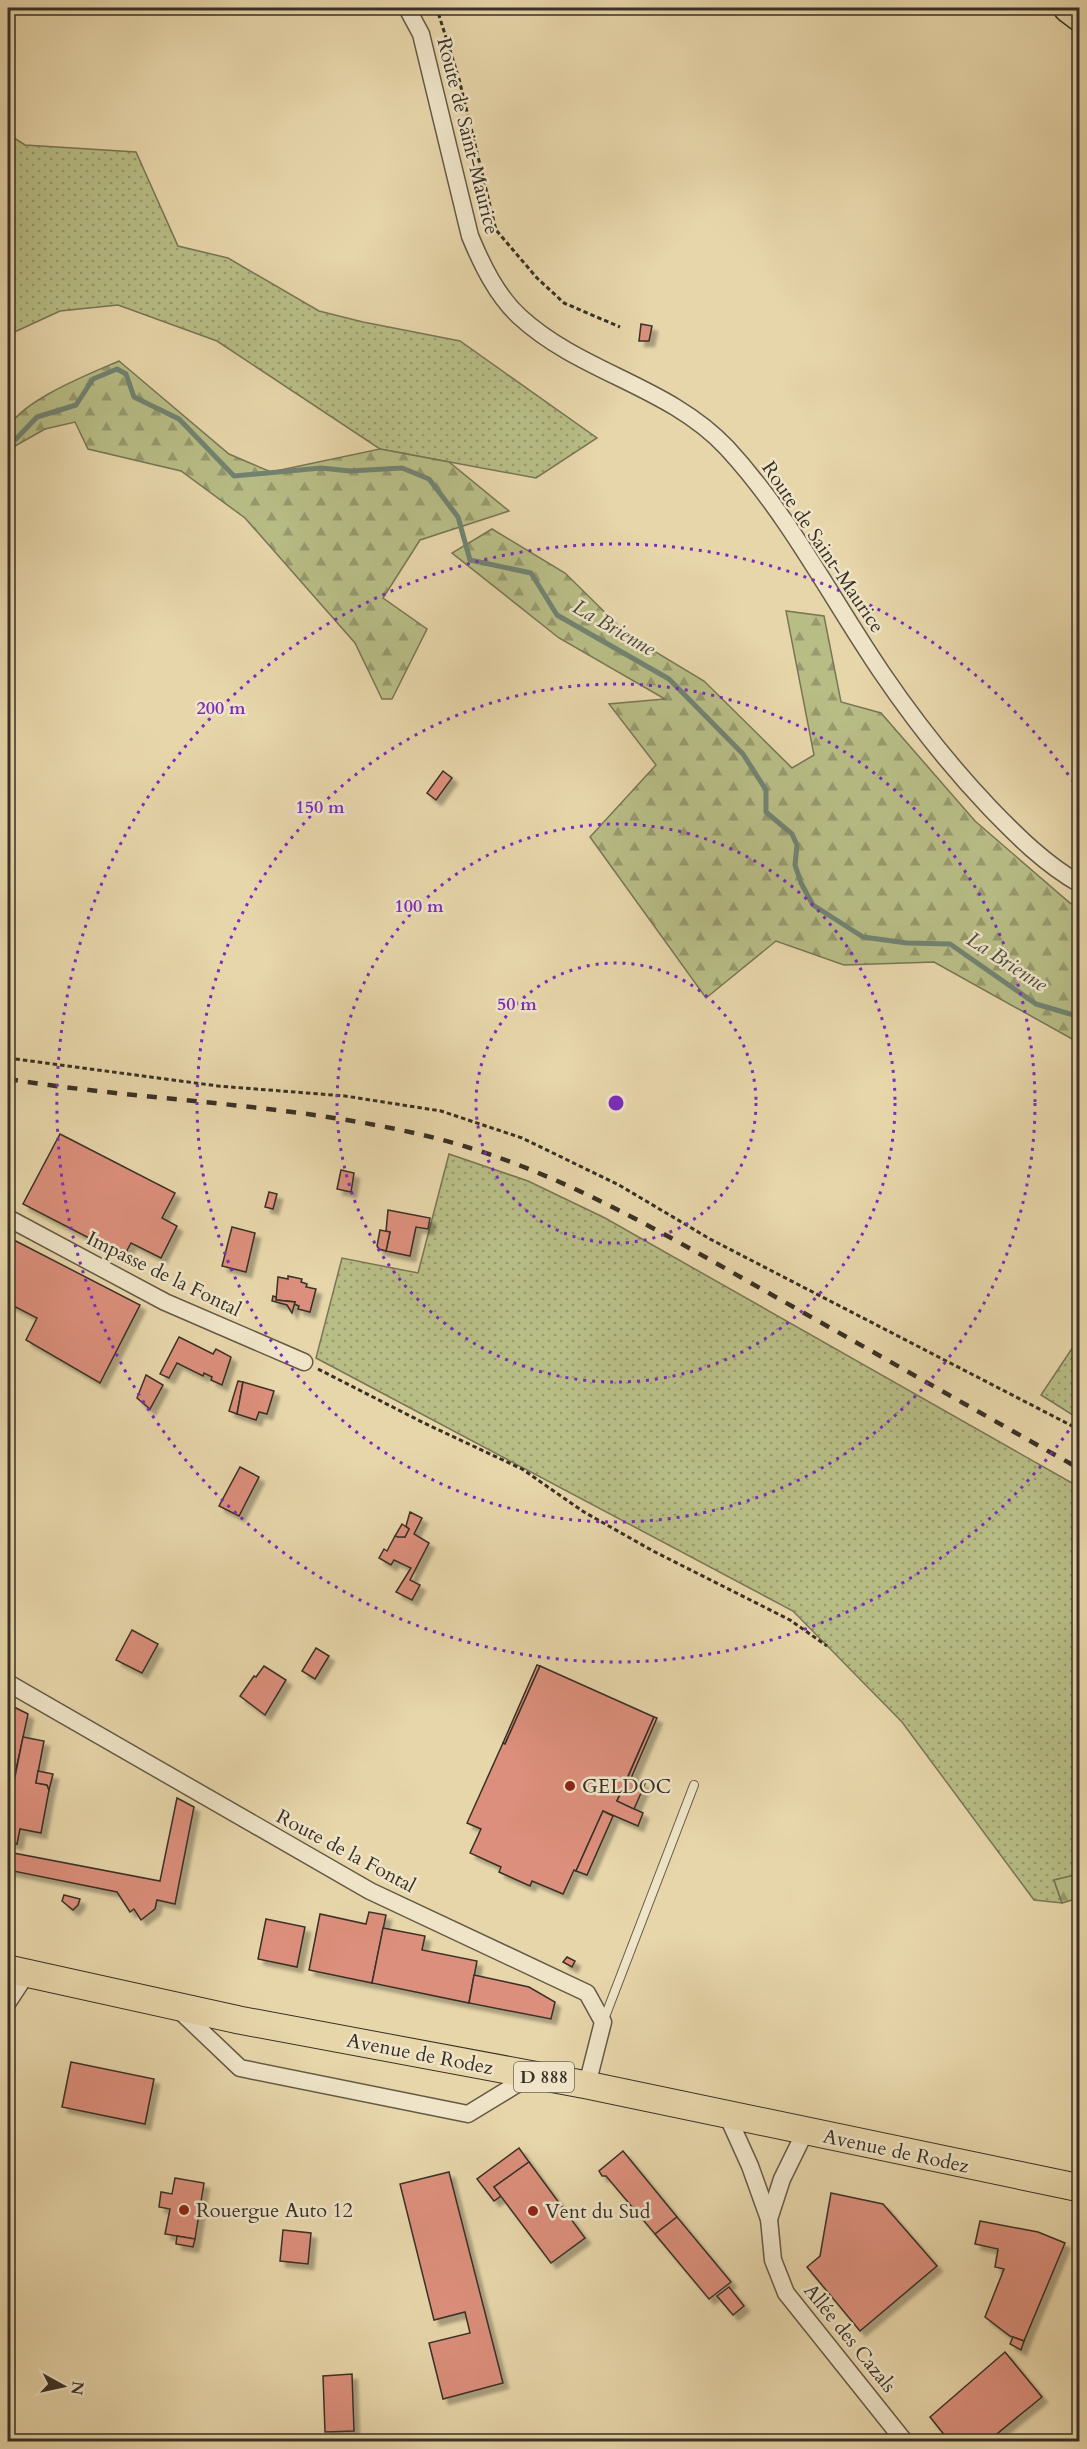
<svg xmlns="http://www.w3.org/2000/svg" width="1087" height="2449" font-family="Cardo,serif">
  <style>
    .grass { fill: url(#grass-dots); stroke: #787656; stroke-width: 1.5 }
    .forest { fill: url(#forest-firs); stroke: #787656; stroke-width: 1.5 }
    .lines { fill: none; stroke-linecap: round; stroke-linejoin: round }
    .stream { stroke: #718372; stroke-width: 5 }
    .building { fill: #dc8f7c; stroke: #393025; stroke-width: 1.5; filter: url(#shadow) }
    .service-casing { stroke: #645a46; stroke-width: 10 }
    .minor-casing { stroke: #645a46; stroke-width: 19 }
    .primary-casing { stroke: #393025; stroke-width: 29 }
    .trunk-casing { stroke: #393025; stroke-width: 31 }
    .path { stroke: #393025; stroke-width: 3; stroke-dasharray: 4.5 3; stroke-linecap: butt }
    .service { stroke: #efe4c8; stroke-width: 8 }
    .minor { stroke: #efe4c8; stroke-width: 16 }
    .primary { stroke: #e7d6aa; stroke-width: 27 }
    .trunk { stroke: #e7d6aa; stroke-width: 28 }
    .rail { stroke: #393025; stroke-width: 4.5; stroke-dasharray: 10 10; stroke-linecap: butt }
    .ring { fill: none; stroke: #7b2cbf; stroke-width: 3; stroke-dasharray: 3 6 }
    .poi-dot { fill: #8f2418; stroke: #efe4c8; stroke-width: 2 }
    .labels { text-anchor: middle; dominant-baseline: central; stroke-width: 5; stroke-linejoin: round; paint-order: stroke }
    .shield { fill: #efe4c8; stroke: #706656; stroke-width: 1.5 }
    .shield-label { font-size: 18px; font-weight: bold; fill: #393025 }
    .street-label { font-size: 20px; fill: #393025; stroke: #efe4c8 }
    .poi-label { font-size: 20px; fill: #393025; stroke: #efe4c8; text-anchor: start }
    .water-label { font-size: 21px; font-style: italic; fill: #4c4c3f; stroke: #efe4c8 }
    .centre { fill: #7b2cbf; stroke: #efe4c8; stroke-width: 3 }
    .ring-label { font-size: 18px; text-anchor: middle; font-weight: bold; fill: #7b2cbf; stroke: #efe4c8; stroke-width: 5; stroke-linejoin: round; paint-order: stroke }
  </style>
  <defs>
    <pattern id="grass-dots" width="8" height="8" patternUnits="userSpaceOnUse" patternTransform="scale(1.5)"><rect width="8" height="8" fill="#b8bd86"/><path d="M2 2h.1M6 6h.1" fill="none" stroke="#979a6d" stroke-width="1.8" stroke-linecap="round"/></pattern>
    <pattern id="forest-firs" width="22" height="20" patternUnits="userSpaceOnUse" patternTransform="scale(1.5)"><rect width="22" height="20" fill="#b8bd86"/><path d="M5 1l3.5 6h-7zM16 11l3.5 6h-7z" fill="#979a6d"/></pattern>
    <filter id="shadow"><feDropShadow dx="5.5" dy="5.5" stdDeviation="1.5" flood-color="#0004"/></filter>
  </defs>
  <rect width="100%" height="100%" fill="#e7d6aa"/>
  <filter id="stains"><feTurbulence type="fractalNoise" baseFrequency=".00333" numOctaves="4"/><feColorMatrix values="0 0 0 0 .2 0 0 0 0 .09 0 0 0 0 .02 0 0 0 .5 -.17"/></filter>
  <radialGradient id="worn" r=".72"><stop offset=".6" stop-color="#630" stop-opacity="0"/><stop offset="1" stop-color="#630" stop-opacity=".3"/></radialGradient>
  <!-- grass -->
  <g class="grass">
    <path d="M8 134 25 145 136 152 178 246 228 258 319 311 363 322 460 341 597 438 536 478 380 449 217 341 118 305 60 311 8 335Z"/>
    <path d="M449 1154 528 1181 605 1218 1079 1487 1080 1874 1054 1880 1062 1903 1034 1900 902 1722 793 1611 316 1358 342 1258 418 1273Z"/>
    <path d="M1079 1338 1080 1419H1079L1041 1395Z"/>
  </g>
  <!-- forest -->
  <g class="forest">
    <path d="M119 361 229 454 271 472 380 449 449 462 509 511 420 540 383 598 427 629 392 699H382L355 643 245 518 181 471 88 449 75 422 45 429 8 450C7 444 6 437 8 431 14 403 94 372 119 361Z"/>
    <path d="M492 529 565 573 629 636 704 681 792 768 814 755 786 611 824 616 841 702 881 713 975 821 1070 903 1079 907V1041L1074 1040 934 962 844 965 776 941 706 998 590 837 656 765 609 704 665 699 559 638 452 553Z"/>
    <path d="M1079 1874V1898L1062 1903 1054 1880Z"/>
  </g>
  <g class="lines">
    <!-- stream -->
    <path class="stream" d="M8 443 16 439 37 417 76 405 93 379 117 369 126 374 134 397 179 419 234 476 321 468 350 471 402 468 429 479 458 517 470 560 531 573 557 615 669 679 743 754 766 790V812L792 834 797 845 795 865 801 883 813 905 863 937 907 943 950 944 1036 1004 1080 1017"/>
  </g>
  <!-- building -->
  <g class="building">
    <path d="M641 324 652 326 649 341H639Z"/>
    <path d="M443 771 452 778 436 800 427 793Z"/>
    <path d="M60 1134 175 1193 162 1218 177 1226 161 1258 131 1243 124 1256 23 1204Z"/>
    <path d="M341 1170 354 1173 351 1192 337 1189Z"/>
    <path d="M269 1192 277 1194 273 1209 265 1207Z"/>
    <path d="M388 1210 430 1218 428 1229 416 1227 410 1256 386 1251 390 1232 386 1231Z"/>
    <path d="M232 1227 255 1233 246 1272 222 1266Z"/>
    <path d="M380 1230 390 1232 386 1251 379 1249 377 1246Z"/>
    <path d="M8 1237 140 1305 100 1383 26 1340 37 1318 8 1303Z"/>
    <path d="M288 1276 302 1279 301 1282 307 1284 306 1287 316 1289 310 1312 298 1309 299 1306 294 1304 295 1302 276 1300 278 1277 288 1279Z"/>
    <path d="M273 1296 276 1297V1300L295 1302 292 1313 287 1305 272 1301Z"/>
    <path d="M179 1337 213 1354 216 1349 231 1357 222 1385 211 1380 212 1377 204 1373 203 1376 177 1363 169 1378 160 1374Z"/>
    <path d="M146 1375 163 1385 150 1409 137 1398Z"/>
    <path d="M238 1381 243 1382 237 1414 229 1411Z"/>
    <path d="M243 1382 274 1391 267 1414 259 1412 256 1420 237 1414Z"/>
    <path d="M240 1467 259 1477 239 1516 219 1506Z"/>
    <path d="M410 1512 422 1518 414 1534 429 1543 410 1580 420 1585 412 1600 396 1592 411 1568 394 1560 391 1565 379 1558 384 1549 387 1551 395 1536 405 1537 409 1529 406 1526Z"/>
    <path d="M402 1524 409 1529 405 1537H398L395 1536Z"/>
    <path d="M132 1630 158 1644 142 1673 116 1660Z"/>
    <path d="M316 1648 329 1656 315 1679 302 1671Z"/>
    <path d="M537 1665 540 1666 505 1744 503 1743Z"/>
    <path d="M264 1666 286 1680 265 1715 240 1696 254 1676 256 1677Z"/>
    <path d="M540 1666 654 1717 617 1801 643 1813 638 1826 603 1811 576 1871 574 1870 563 1894 532 1881 530 1886 499 1872 501 1867 470 1853 481 1829 467 1823 503 1743 505 1744Z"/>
    <path d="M14 1707 28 1714 12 1788 8 1787V1736Z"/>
    <path d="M654 1717 657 1718 631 1778 628 1777Z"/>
    <path d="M23 1737 44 1741 36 1783 47 1785 49 1790 41 1833 20 1829 17 1844 8 1842V1811Z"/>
    <path d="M38 1771 53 1774 49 1790 47 1785 36 1783Z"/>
    <path d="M628 1777 645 1784 634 1809 617 1801Z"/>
    <path d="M177 1798 194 1807 175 1904 157 1900 155 1909 141 1920 134 1909 130 1912 117 1892 8 1870V1852L160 1881Z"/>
    <path d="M603 1811 613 1816 587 1875 576 1871Z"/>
    <path d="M64 1895 80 1899 78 1905 73 1910 62 1901Z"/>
    <path d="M369 1912 386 1915 372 1983 309 1970 320 1914 366 1924Z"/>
    <path d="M266 1919 305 1927 297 1967 258 1959Z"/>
    <path d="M383 1928 425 1936 422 1950 477 1961 469 2003 372 1983Z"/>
    <path d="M567 1957 575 1961 572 1967 563 1962Z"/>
    <path d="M474 1975 529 1987 555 2002 551 2019 469 2003Z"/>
    <path d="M71 2062 154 2079 145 2124 62 2107Z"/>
    <path d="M519 2148 529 2162 494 2187 501 2196 494 2201 477 2179Z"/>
    <path d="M623 2151 677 2217 655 2234 606 2176H602L599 2171Z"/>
    <path d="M529 2162 585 2238 551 2263 494 2187Z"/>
    <path d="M449 2172 503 2383 443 2399 429 2343 470 2333 465 2312 434 2320 400 2184Z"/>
    <path d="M175 2178 204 2183 195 2239 165 2234 170 2209 159 2207 161 2192 172 2194Z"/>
    <path d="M831 2193 883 2204 937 2266 860 2331 807 2267 820 2256Z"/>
    <path d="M677 2217 731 2282 709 2299 655 2234Z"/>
    <path d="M980 2221 1038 2232 1065 2243 1024 2341 1010 2336 985 2317 1004 2269 995 2267 998 2249 975 2244Z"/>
    <path d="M283 2230 311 2233 308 2264 280 2261Z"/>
    <path d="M177 2236 195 2239 193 2247 176 2244Z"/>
    <path d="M729 2287 744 2306 733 2315 717 2296Z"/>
    <path d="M1013 2337 1024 2341 1021 2350 1010 2344Z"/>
    <path d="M1005 2352 1042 2397 987 2442H950L930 2417Z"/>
    <path d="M352 2374 354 2431 325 2432 323 2376Z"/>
  </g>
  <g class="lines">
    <defs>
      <path id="service" d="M603 2022 694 1785"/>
      <g id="minor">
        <path d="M407 8 421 34 470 236C482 265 497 296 520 317 581 373 669 386 727 448 789 515 831 598 882 673 914 720 950 766 990 808 1017 836 1045 864 1080 884"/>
        <path d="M8 1218 165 1302 304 1362"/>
        <path d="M8 1683 370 1891 587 1993 603 2022 587 2085"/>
        <path d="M8 2002 27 1973"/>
        <path d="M178 2009 240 2068 468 2114 532 2075"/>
        <path d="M727 2115 750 2166 769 2219 773 2260 786 2293 905 2442"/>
        <path d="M769 2219 782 2179 805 2132"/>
      </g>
      <path id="primary" d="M8 1969 239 2020 587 2085 1080 2188"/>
      <path id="trunk" d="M1068 8 1080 17"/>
    </defs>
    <!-- service casing -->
    <use href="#service" class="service-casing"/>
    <!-- minor casing -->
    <use href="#minor" class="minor-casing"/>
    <!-- primary casing -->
    <use href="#primary" class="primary-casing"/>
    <!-- trunk casing -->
    <use href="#trunk" class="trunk-casing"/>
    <!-- path -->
    <g class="path">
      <path d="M427 8 437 9 459 79 496 230 537 278 564 303 620 327"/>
      <path d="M8 1058 218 1086 345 1096 441 1111 522 1138 619 1185 710 1239 1080 1430"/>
      <path d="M318 1369 424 1423 522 1469 584 1512 653 1551 790 1620 827 1646"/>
    </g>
    <!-- service -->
    <use href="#service" class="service"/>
    <!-- minor -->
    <use href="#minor" class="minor"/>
    <!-- primary -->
    <use href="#primary" class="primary"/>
    <!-- trunk -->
    <use href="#trunk" class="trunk"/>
    <!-- rail -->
    <path class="rail" d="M8 1079C151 1102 298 1103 439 1139 557 1170 661 1232 765 1291 870 1350 975 1410 1080 1469"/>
  </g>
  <!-- distance rings -->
  <g class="ring">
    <circle cx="616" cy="1103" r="140"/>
    <circle cx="616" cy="1103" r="279"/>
    <circle cx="616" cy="1103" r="419"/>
    <path d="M1079 1416A559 559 0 1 1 1079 790"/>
  </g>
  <!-- markers -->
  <g class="poi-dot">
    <circle cx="570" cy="1786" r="6"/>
    <circle cx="184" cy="2210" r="6"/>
    <circle cx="533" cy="2211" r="6"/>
  </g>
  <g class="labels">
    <!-- shield labels -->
    <rect class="shield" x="514" y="2062" width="60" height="30" rx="4.5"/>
    <g class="shield-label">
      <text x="544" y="2077">D 888</text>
    </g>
    <!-- street labels -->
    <g class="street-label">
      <text transform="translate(468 136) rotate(76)">Route de Saint-Maurice</text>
      <text transform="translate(823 547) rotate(56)">Route de Saint-Maurice</text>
      <text transform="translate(164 1274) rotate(26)">Impasse de la Fontal</text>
      <text transform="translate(346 1851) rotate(28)">Route de la Fontal</text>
      <text transform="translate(420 2054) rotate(11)">Avenue de Rodez</text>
      <text transform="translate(896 2151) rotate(12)">Avenue de Rodez</text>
      <text transform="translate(850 2338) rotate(51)">Allée des Cazals</text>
    </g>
    <!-- poi labels -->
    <g class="poi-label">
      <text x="582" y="1786">GELDOC</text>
      <text x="196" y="2210">Rouergue Auto 12</text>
      <text x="545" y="2211">Vent du Sud</text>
    </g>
    <!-- water labels -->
    <g class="water-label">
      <text transform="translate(614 628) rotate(30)">La Brienne</text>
      <text transform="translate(1007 962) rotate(33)">La Brienne</text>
    </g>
  </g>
  <circle cx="616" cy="1103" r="9" class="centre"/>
  <g class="ring-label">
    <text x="221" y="714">200 m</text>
    <text x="320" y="813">150 m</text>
    <text x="419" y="912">100 m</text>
    <text x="517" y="1010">50 m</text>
  </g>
  <!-- margin -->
  <rect width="1087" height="2449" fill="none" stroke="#e7d6aa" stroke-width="30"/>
  <rect x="9" y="9" width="1069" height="2431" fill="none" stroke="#393025" stroke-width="3"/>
  <rect x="15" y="15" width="1057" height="2419" fill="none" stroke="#393025" stroke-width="1.5"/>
  <!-- north arrow -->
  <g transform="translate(63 2386) rotate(98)" stroke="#efe4c8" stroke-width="4.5" paint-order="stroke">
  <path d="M0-4.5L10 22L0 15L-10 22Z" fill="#393025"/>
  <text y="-9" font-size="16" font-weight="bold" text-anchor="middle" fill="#393025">N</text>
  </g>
  <rect width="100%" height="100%" filter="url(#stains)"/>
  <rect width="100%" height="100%" fill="url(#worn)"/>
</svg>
